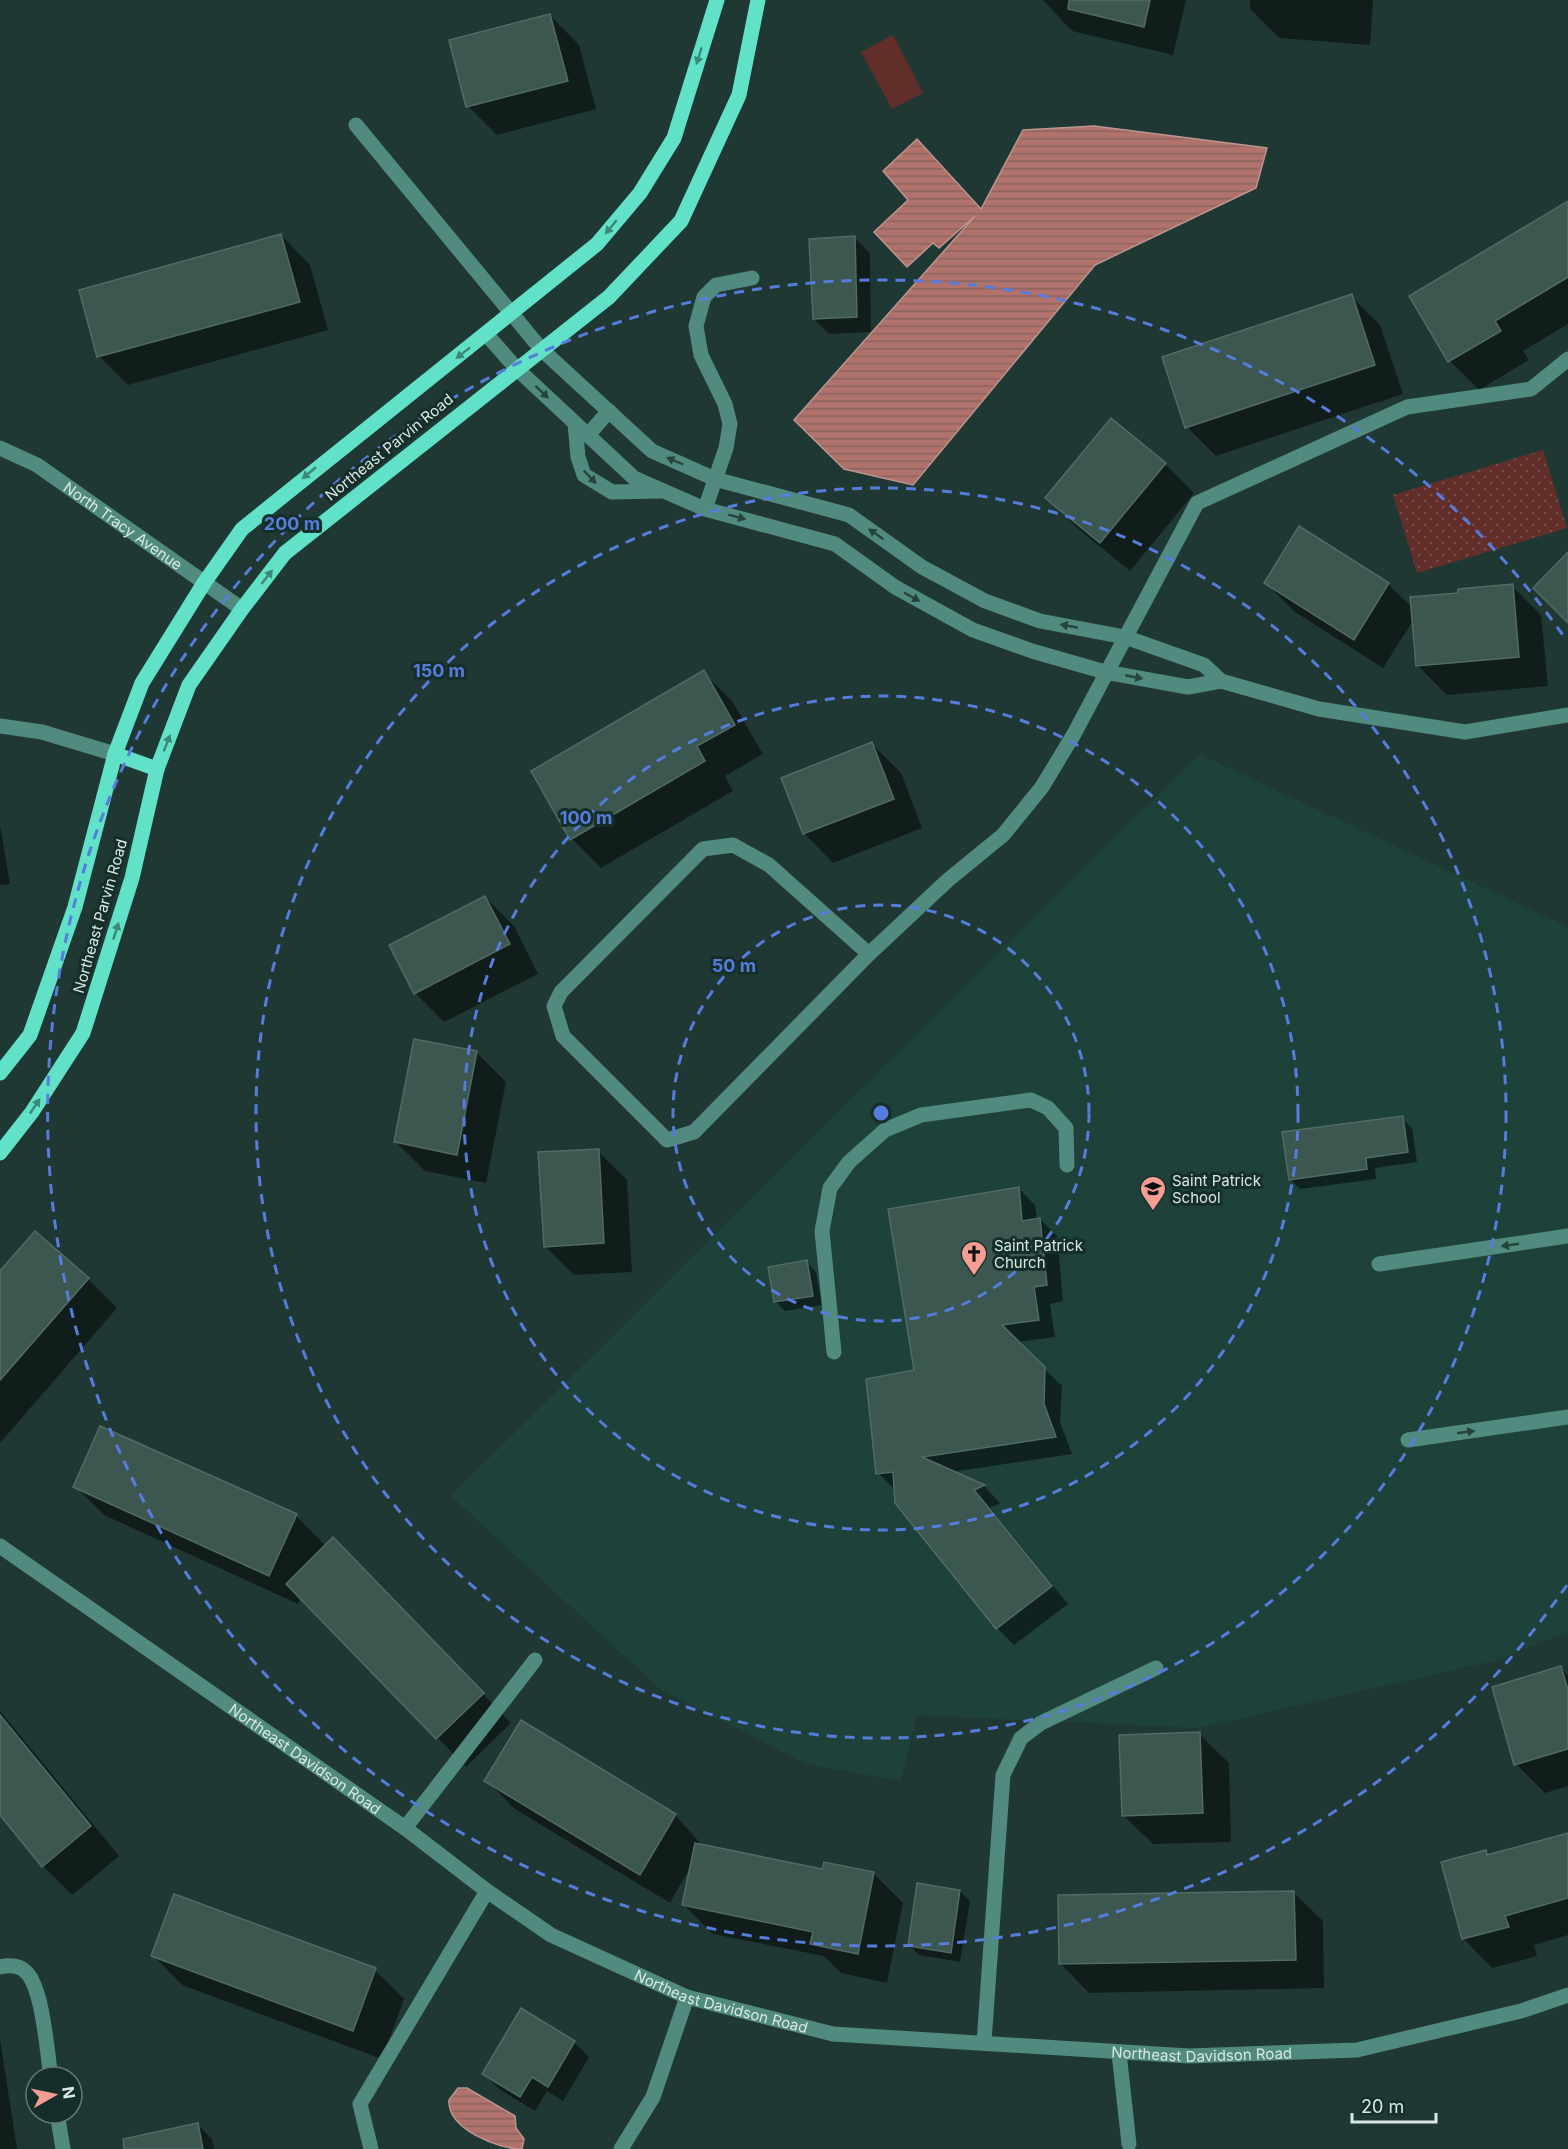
<svg xmlns="http://www.w3.org/2000/svg" width="1568" height="2149" font-family="Inter,sans-serif">
  <style>
    .built { fill: #1e413a }
    .green { fill: url(#green-dots) }
    .pitch { fill: #622e2a }
    .water { fill: url(#water-rules); stroke: #bd9590; stroke-width: 1.5 }
    .shadow { fill: #0007 }
    .building { fill: #3c5650; stroke: #516b65; stroke-width: 1.5 }
    .lines { fill: none; stroke-linecap: round; stroke-linejoin: round }
    .minor { stroke: #518a7e; stroke-width: 15 }
    .major { stroke: #61e1c8; stroke-width: 15 }
    .oneway { fill: #3b8878 }
    .oneway2 { fill: #24453e }
    .ring { fill: none; stroke: #567cdc; stroke-width: 3; stroke-dasharray: 10 8 }
    .labels { text-anchor: middle; dominant-baseline: central; stroke-width: 6; stroke-linejoin: round; paint-order: stroke }
    .street-label { font-size: 15px; fill: #dae8e4; stroke: #152e29 }
    .poi-label { font-size: 15px; fill: #dae8e4; stroke: #152e29; text-anchor: start }
    .centre { fill: #567cdc; stroke: #152e29; stroke-width: 3 }
    .ring-label { font-size: 18px; text-anchor: middle; font-weight: bold; fill: #567cdc; stroke: #152e29; stroke-width: 6; stroke-linejoin: round; paint-order: stroke }
  </style>
  <defs>
    <pattern id="green-dots" width="8" height="8" patternUnits="userSpaceOnUse" patternTransform="scale(1.5)"><rect width="8" height="8" fill="#622e2a"/><path d="M2 2h.1M6 6h.1" fill="none" stroke="#784c49" stroke-width="1.8" stroke-linecap="round"/></pattern>
    <pattern id="water-rules" width="6" height="5" patternUnits="userSpaceOnUse" patternTransform="scale(1.5)"><rect width="6" height="5" fill="#b1726c"/><path d="M0 2.5h6" fill="none" stroke="#8a635e"/></pattern>
  </defs>
  <rect width="100%" height="100%" fill="#203833"/>
  <!-- built -->
  <path class="built" d="M1199 754 1568 927V1632L1494 1661 1198 1728 917 1715 901 1781 806 1764 660 1689 451 1496Z"/>
  <!-- green -->
  <path class="green" d="M1543 450 1567 528 1417 573 1393 495Z"/>
  <!-- pitch -->
  <path class="pitch" d="M893 35 923 93 892 109 861 52Z"/>
  <!-- water -->
  <g class="water">
    <path d="M1094 126 1267 148 1256 188 1095 265 913 485 844 469 794 420 975 216 939 248 933 243 907 267 874 232 908 200 883 171 917 139 981 209 1023 130Z"/>
    <path d="M458 2088H467L515 2116 516 2128 524 2139 522 2149C498 2149 447 2129 449 2100Z"/>
  </g>
  <!-- shadow -->
  <g class="shadow">
    <path d="M1043 0H1186L1173 55 1072 31Z"/>
    <path d="M1250 0H1373L1370 45 1279 38 1250 9Z"/>
    <path d="M550 15 579 45 596 109 497 135 468 106Z"/>
    <path d="M1568 203V324L1523 351 1529 360 1479 390 1450 361 1411 296Z"/>
    <path d="M281 235 310 265 328 330 128 385 99 356Z"/>
    <path d="M855 238 870 253 871 332 829 334 814 319Z"/>
    <path d="M1351 296 1380 325 1403 394 1216 456 1187 427Z"/>
    <path d="M1165 464 1194 493 1130 571 1076 527 1047 498Z"/>
    <path d="M1300 528 1388 584 1413 608 1460 594 1512 586 1541 615 1548 686 1447 695 1418 666 1414 619 1383 668 1295 612 1266 583Z"/>
    <path d="M703 672 732 701 763 754 725 776 733 791 601 868 572 839Z"/>
    <path d="M872 744 901 773 922 828 833 863 804 833Z"/>
    <path d="M0 825 10 884 0 885Z"/>
    <path d="M485 897 514 926 538 974 444 1022 415 993Z"/>
    <path d="M415 1041 477 1053 506 1082 486 1183 425 1171 396 1142Z"/>
    <path d="M1402 1118 1412 1128 1417 1162 1375 1168 1376 1179 1300 1189 1290 1179Z"/>
    <path d="M598 1151 627 1180 632 1272 574 1275 545 1246Z"/>
    <path d="M1018 1188 1035 1205 1037 1220 1040 1219 1057 1236 1063 1301 1050 1304 1055 1337 1017 1342 1062 1386 1060 1422 1072 1454 952 1472 984 1486 1000 1503 990 1508 1068 1604 1014 1645 997 1628 896 1502 895 1490 878 1473 915 1371Z"/>
    <path d="M806 1262 816 1272 822 1305 785 1311 775 1301Z"/>
    <path d="M0 1274 88 1279 117 1308 0 1443Z"/>
    <path d="M75 1486 296 1516 326 1546 362 1568 511 1723 466 1767 301 1598 298 1604 104 1515Z"/>
    <path d="M1561 1668 1568 1675V1786L1545 1793 1516 1764Z"/>
    <path d="M0 1711 119 1856 72 1895 43 1866 0 1813Z"/>
    <path d="M521 1722 675 1815 703 1846 823 1870 874 1874 903 1903 887 1983 841 1973 824 1956 713 1934 684 1905 691 1866 670 1903 515 1809 486 1780Z"/>
    <path d="M1199 1734 1229 1763 1231 1842 1153 1844 1123 1815Z"/>
    <path d="M1568 1834V1935L1534 1945 1537 1956 1492 1968 1463 1938 1485 1852 1489 1856Z"/>
    <path d="M960 1891 970 1901 960 1962 919 1955 909 1945Z"/>
    <path d="M1293 1892 1323 1921 1324 1988 1089 1993 1060 1963Z"/>
    <path d="M153 1955 375 1970 404 1999 382 2059 182 1985Z"/>
    <path d="M0 2039 17 2149H0Z"/>
    <path d="M574 2042 589 2057 563 2101 547 2091 535 2111 499 2089 484 2074Z"/>
    <path d="M198 2125 212 2139 214 2149H124L122 2140Z"/>
  </g>
  <!-- building -->
  <g class="building">
    <path d="M1069 0H1150L1144 27 1068 9Z"/>
    <path d="M550 14 568 81 466 107 449 40Z"/>
    <path d="M1568 201V277L1495 321 1501 331 1448 362 1409 296Z"/>
    <path d="M281 234 300 302 97 357 79 290Z"/>
    <path d="M855 236 857 317 813 319 809 239Z"/>
    <path d="M1352 294 1375 365 1185 428 1162 357Z"/>
    <path d="M1111 418 1166 463 1100 543 1045 498Z"/>
    <path d="M1299 526 1389 583 1354 640 1264 583Z"/>
    <path d="M1568 552V623L1533 588Z"/>
    <path d="M1513 584 1519 657 1416 666 1410 597 1458 593V589Z"/>
    <path d="M704 670 735 725 697 746 705 761 570 840 531 771Z"/>
    <path d="M872 742 894 799 803 834 781 778Z"/>
    <path d="M485 896 510 944 414 994 389 945Z"/>
    <path d="M414 1039 477 1051 457 1155 394 1142Z"/>
    <path d="M1403 1116 1408 1152 1366 1158 1367 1169 1289 1180 1282 1132Z"/>
    <path d="M599 1149 604 1243 544 1247 538 1152Z"/>
    <path d="M1019 1187 1022 1221 1040 1218 1047 1285 1034 1287 1039 1320 1002 1325 1045 1367 1044 1404 1056 1437 922 1457 985 1485 974 1490 1052 1586 996 1629 895 1503 893 1472 876 1474 866 1379 914 1370 888 1209Z"/>
    <path d="M35 1231 89 1278 0 1380V1271Z"/>
    <path d="M807 1260 813 1296 774 1302 768 1267Z"/>
    <path d="M100 1426 297 1514 269 1576 73 1487Z"/>
    <path d="M333 1537 484 1693 436 1739 286 1584Z"/>
    <path d="M1561 1666 1568 1690V1749L1514 1765 1492 1687Z"/>
    <path d="M0 1715 91 1826 42 1867 0 1815Z"/>
    <path d="M521 1720 676 1814 640 1875 484 1781Z"/>
    <path d="M1200 1732 1203 1813 1122 1816 1119 1735Z"/>
    <path d="M1568 1833V1898L1505 1916 1509 1927 1462 1939 1441 1862 1486 1850 1487 1855Z"/>
    <path d="M695 1843 822 1869 824 1862 874 1872 858 1954 810 1944 813 1932 682 1905Z"/>
    <path d="M917 1883 960 1890 951 1953 908 1946Z"/>
    <path d="M1294 1891 1296 1960 1059 1964 1058 1895Z"/>
    <path d="M174 1894 376 1968 353 2031 151 1956Z"/>
    <path d="M521 2008 575 2041 548 2087 532 2077 520 2097 482 2074Z"/>
    <path d="M198 2123 203 2149H124L123 2139Z"/>
  </g>
  <g class="lines">
    <!-- minor -->
    <g class="minor">
      <path d="M356 125 541 349 652 451 715 479 849 515 922 567 985 601 1040 621 1125 637 1204 665 1221 681 1319 709 1465 732 1568 715"/>
      <path d="M487 335 516 368 634 478 705 509 835 544 895 587 973 630 1032 651 1105 672 1188 687 1221 681"/>
      <path d="M575 423 578 457 584 475 612 492 661 491"/>
      <path d="M588 435 609 411"/>
      <path id="s1" d="M0 448 37 465 242 609"/>
      <path d="M705 509 726 448 730 424 725 404 701 355 696 326 704 297 716 285 752 278"/>
      <path d="M0 726 42 732 115 754"/>
      <path d="M869 954 769 865 733 845 703 849 561 992 554 1006 563 1036 667 1140 694 1132 869 954 948 880 1003 835 1042 787 1074 734 1197 503 1407 407 1531 389 1568 359"/>
      <path d="M1379 1264 1568 1236"/>
      <path d="M834 1352 822 1231 830 1188 849 1162 885 1130 921 1115 1031 1100 1048 1108 1066 1128 1067 1165"/>
      <path d="M1408 1440 1568 1417"/>
      <path id="s2" d="M0 1546 405 1828 487 1891 551 1935 687 1997 833 2034 1189 2056 1357 2050 1521 2011 1568 1995"/>
      <path d="M405 1828 535 1660"/>
      <path d="M0 1967C9 1965 19 1965 26 1972 43 1988 47 2053 51 2077"/>
      <path d="M984 2042 1003 1775 1021 1738 1041 1723 1156 1668"/>
      <path d="M1119 2053 1129 2144"/>
      <path d="M57 2113 63 2149"/>
      <path d="M371 2149 360 2104 487 1891"/>
      <path d="M621 2149 653 2097 687 1997"/>
    </g>
    <!-- major -->
    <g class="major">
      <path d="M115 754 157 769"/>
      <path d="M0 1073 30 1035 75 907 115 754 142 683 204 583 242 529 597 244 640 193 674 138 717 0"/>
      <path d="M0 1153 32 1112 83 1033 132 878 157 769 189 685 242 609 285 553 609 297 681 221 739 95 758 0"/>
    </g>
  </g>
  <!-- one-way arrows -->
  <defs><path id="oneway-solid" d="M-6-.8H1V-3.2L6.5 0L1 3.2V.8H-6Z" transform="scale(1.5)"/></defs>
  <g class="oneway">
    <use href="#oneway-solid" transform="translate(699 56) rotate(107)"/>
    <use href="#oneway-solid" transform="translate(611 227) rotate(130)"/>
    <use href="#oneway-solid" transform="translate(463 353) rotate(142)"/>
    <use href="#oneway-solid" transform="translate(309 473) rotate(140)"/>
    <use href="#oneway-solid" transform="translate(267 577) rotate(-52)"/>
    <use href="#oneway-solid" transform="translate(167 743) rotate(-69)"/>
    <use href="#oneway-solid" transform="translate(116 931) rotate(-72)"/>
    <use href="#oneway-solid" transform="translate(35 1106) rotate(-56)"/>
  </g>
  <g class="oneway2">
    <use href="#oneway-solid" transform="translate(542 392) rotate(43)"/>
    <use href="#oneway-solid" transform="translate(675 461) rotate(-157)"/>
    <use href="#oneway-solid" transform="translate(590 477) rotate(46)"/>
    <use href="#oneway-solid" transform="translate(737 517) rotate(15)"/>
    <use href="#oneway-solid" transform="translate(876 534) rotate(-145)"/>
    <use href="#oneway-solid" transform="translate(912 597) rotate(29)"/>
    <use href="#oneway-solid" transform="translate(1069 626) rotate(-170)"/>
    <use href="#oneway-solid" transform="translate(1134 677) rotate(11)"/>
    <use href="#oneway-solid" transform="translate(1510 1245) rotate(172)"/>
    <use href="#oneway-solid" transform="translate(1466 1432) rotate(-8)"/>
  </g>
  <!-- distance rings -->
  <g class="ring">
    <circle cx="881" cy="1113" r="208"/>
    <circle cx="881" cy="1113" r="417"/>
    <circle cx="881" cy="1113" r="625"/>
    <path d="M1567 1585A833 833 0 1 1 1567 641"/>
  </g>
  <!-- icons -->
  <defs>
    <symbol id="school-pin" viewBox="-11 -11 22 30"><path d="M0 17L-7.5 6A9.5 9.5 0 1 1 7.5 6Z" fill="#f59c93" stroke="#152e29"/><path d="M0-5L7-2L0 1L-7-2ZM-4 1L0 2.5L4 1V4Q0 6-4 4Z" fill="#111"/></symbol>
    <symbol id="church-pin" viewBox="-11 -11 22 30"><path d="M0 17L-7.5 6A9.5 9.5 0 1 1 7.5 6Z" fill="#f59c93" stroke="#152e29"/><path d="M-1.2-6h2.4v3.5h3.3v2.4h-3.3V6h-2.4V-.1h-3.3v-2.4h3.3Z" fill="#111"/></symbol>
  </defs>
  <g fill-rule="evenodd">
    <use href="#school-pin" x="1138" y="1174" width="30" height="40"/>
    <use href="#church-pin" x="959" y="1239" width="30" height="40"/>
  </g>
  <g class="labels">
    <!-- street labels -->
    <g class="street-label">
      <text transform="translate(389 447) rotate(-39)">Northeast Parvin Road</text>
      <text stroke="none"><textPath href="#s1" startOffset="146">North Tracy Avenue</textPath></text>
      <text transform="translate(100 916) rotate(-74)">Northeast Parvin Road</text>
      <text stroke="none"><textPath href="#s2" startOffset="372">Northeast Davidson Road</textPath></text>
      <text stroke="none"><textPath href="#s2" startOffset="858">Northeast Davidson Road</textPath></text>
      <text stroke="none"><textPath href="#s2" startOffset="1344">Northeast Davidson Road</textPath></text>
    </g>
    <!-- poi labels -->
    <g class="poi-label">
      <text x="1172" y="1180">Saint Patrick<tspan x="1172" dy="17">School</tspan></text>
      <text x="994" y="1245">Saint Patrick<tspan x="994" dy="17">Church</tspan></text>
    </g>
  </g>
  <circle cx="881" cy="1113" r="9" class="centre"/>
  <g class="ring-label">
    <text x="292" y="530">200 m</text>
    <text x="439" y="677">150 m</text>
    <text x="586" y="824">100 m</text>
    <text x="734" y="972">50 m</text>
  </g>
  <!-- north arrow -->
  <g transform="translate(54 2095) rotate(81)"><circle r="28" fill="#152e29" stroke="#647874" stroke-width="1.5"/>
  <path d="M0-4.5L10 22L0 15L-10 22Z" fill="#f59c93"/>
  <text y="-9" font-size="16" font-weight="bold" text-anchor="middle" fill="#dae8e4">N</text>
  </g>
  <!-- scale -->
  <path d="M1352 2113v9h84v-9" fill="none" stroke="#dae8e4" stroke-width="3"/>
  <text x="1361" y="2113" font-size="18" fill="#dae8e4" stroke="#152e29" stroke-width="4.5" paint-order="stroke">20 m</text>
</svg>
